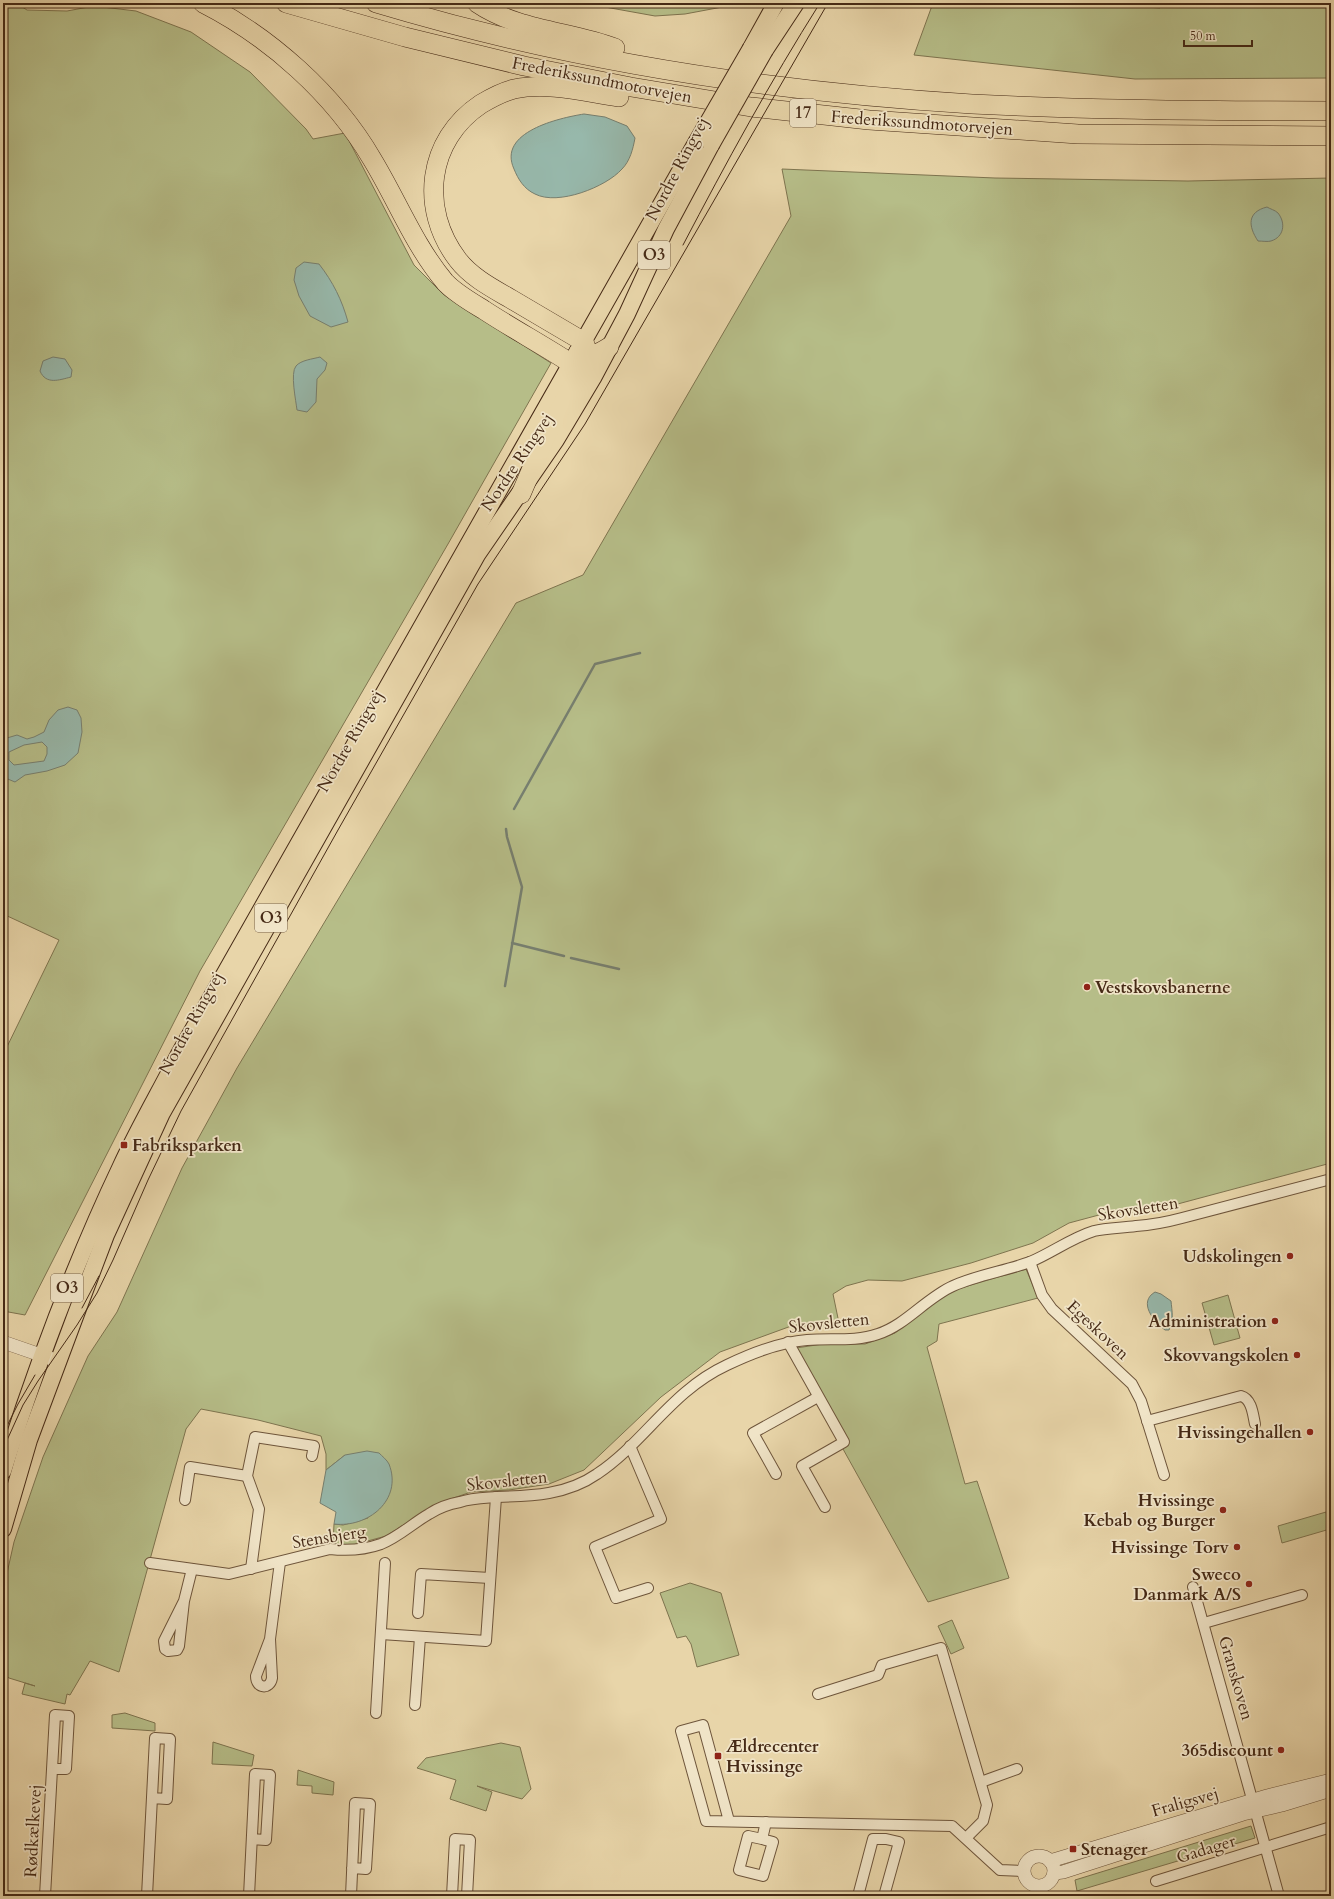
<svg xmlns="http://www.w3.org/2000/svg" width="1334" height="1899" font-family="Cardo,serif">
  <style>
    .green { fill: #b6bd88; stroke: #7e744f }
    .water { fill: #97b8ab; stroke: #777f6f; fill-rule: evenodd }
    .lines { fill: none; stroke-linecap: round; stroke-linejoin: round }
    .stream { stroke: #777f6f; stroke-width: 2.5 }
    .minor-casing { stroke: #6e553b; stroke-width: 12 }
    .tertiary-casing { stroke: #6e553b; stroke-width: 14 }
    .primary-casing { stroke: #462a16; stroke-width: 18 }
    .motorway-casing { stroke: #462a16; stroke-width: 20 }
    .minor { stroke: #f0e4c7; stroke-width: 10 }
    .tertiary { stroke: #f0e4c7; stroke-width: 13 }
    .primary { stroke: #e8d5a9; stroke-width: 16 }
    .motorway { stroke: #e8d5a9; stroke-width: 19 }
    .tram { stroke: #462a16; stroke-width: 1 }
    .primary-bridge-casing { stroke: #462a16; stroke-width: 18; stroke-linecap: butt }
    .primary-bridge { stroke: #e8d5a9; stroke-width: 16 }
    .poi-dot { fill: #8f2418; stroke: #f0e4c7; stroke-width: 1.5 }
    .labels { text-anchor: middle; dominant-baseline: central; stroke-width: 3.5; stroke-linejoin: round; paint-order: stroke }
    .shield { fill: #f0e4c7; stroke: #79624b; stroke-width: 1 }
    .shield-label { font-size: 16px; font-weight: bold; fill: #462a16 }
    .street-label { font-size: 17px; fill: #462a16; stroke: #f0e4c7 }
    .poi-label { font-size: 17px; font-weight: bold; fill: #462a16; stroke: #f0e4c7; text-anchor: end }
  </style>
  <rect width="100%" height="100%" fill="#e8d5a9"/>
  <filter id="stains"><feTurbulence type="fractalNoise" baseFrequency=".005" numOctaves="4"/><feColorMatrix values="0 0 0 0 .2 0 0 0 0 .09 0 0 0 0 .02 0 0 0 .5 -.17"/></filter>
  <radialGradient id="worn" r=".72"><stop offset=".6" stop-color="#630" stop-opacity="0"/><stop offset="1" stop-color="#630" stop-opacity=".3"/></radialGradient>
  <!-- green -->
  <g class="green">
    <path d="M3 3H16L27 10 67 11 94 6 136 11 191 32 250 72 306 129 313 139 345 133 414 265 444 295 551 363 448 544 200 971 25 1315 3 1311V1055L59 940 3 914Z"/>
    <path d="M598 3H734L733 5 685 14 655 16 605 7Z"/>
    <path d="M933 3H1091L1160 8 1163 3H1331V78L1135 79 914 55Z"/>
    <path d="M782 169 995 178 1188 181 1331 178V1163L1144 1213 1110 1212 1069 1223 1033 1243 971 1263 902 1281 868 1280 846 1286 833 1294 840 1328 794 1325 720 1352 661 1397 584 1470 549 1484 509 1490 471 1492 439 1503 386 1536 353 1545 333 1544 334 1524 343 1525 368 1518 345 1455 326 1470V1454L321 1436 258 1420 201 1409 186 1429 119 1672 90 1661 70 1695 67 1694 65 1704 22 1694 25 1683 35 1686 9 1678 3 1674V1591L14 1542 43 1457 88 1356 117 1312 182 1168 237 1068 516 603 583 575 791 216Z"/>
    <path d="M1026 1269 1038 1298 939 1324 937 1341 927 1347 965 1484 977 1481 1009 1578 928 1602 843 1449 848 1443 796 1348 823 1344H865L895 1333 929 1306 954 1290Z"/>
    <path d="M1228 1295 1240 1338 1214 1345 1202 1303Z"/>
    <path d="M1326 1512 1330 1529 1282 1543 1278 1526Z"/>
    <path d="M690 1583 721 1593 739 1655 697 1667 691 1644 686 1636 677 1638 660 1593Z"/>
    <path d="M952 1620 964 1648 951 1654 938 1626Z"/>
    <path d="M125 1713 155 1723V1731L112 1728V1715Z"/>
    <path d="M213 1742 254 1755 252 1766 212 1764Z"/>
    <path d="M501 1743 520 1747 531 1789 522 1799 477 1786 492 1792 486 1811 450 1799 456 1780 417 1768 426 1758Z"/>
    <path d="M298 1770 334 1782 333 1795 312 1793V1786L297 1785Z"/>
    <path d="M1251 1826 1255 1838 1077 1891 1075 1880Z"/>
  </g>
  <!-- water -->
  <g class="water">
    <path d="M584 114 605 117 627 126 635 138C633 149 630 161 622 169 606 187 558 206 535 194 524 189 518 179 514 169 497 132 559 118 584 114Z"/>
    <path d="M1267 207C1270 209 1275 210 1278 213 1286 223 1284 237 1271 241 1268 242 1262 241 1258 241 1248 226 1247 212 1267 207Z"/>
    <path d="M304 262 319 264C333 282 342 300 348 322L331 327 310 316 299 296 294 280 296 268Z"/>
    <path d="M53 357 65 359 72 370 71 377C59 380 46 385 40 371L43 361Z"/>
    <path d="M320 357 327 363 325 370 317 379 316 402 307 412 297 410C296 401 290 373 296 366 301 360 313 359 320 357Z"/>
    <path d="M68 707 77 710 81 718 82 732 78 753 65 765 47 771 25 775 15 782 3 777V746L7 738 17 735 27 739 34 737 44 732 49 720 58 710ZM42 742 47 747V754L44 761 14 765 9 760V752L24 745Z"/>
    <path d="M1155 1292 1161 1294 1171 1301C1172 1311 1174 1321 1169 1330H1165C1153 1321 1138 1302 1155 1292Z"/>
    <path d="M367 1451 379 1453C382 1456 387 1460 389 1464 403 1500 368 1528 334 1524L336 1512 320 1503 326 1470 345 1455Z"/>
  </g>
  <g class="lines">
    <!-- stream -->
    <g class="stream">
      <path d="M514 809 595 664 640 653"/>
      <path d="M512 943 564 956"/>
      <path d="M571 958 619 969"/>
      <path d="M505 986 522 887 507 837 506 829"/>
    </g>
    <defs>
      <g id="minor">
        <path d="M1030 1262 1042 1295 1052 1309 1132 1384 1141 1401 1164 1475"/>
        <path d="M788 1342 844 1442 802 1466 825 1507"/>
        <path d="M1147 1421 1241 1396C1252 1399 1253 1415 1255 1424"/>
        <path d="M630 1446 661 1519 595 1547 616 1598 648 1588"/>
        <path d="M776 1474 753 1433 818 1397"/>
        <path d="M185 1500 190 1467 247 1476"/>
        <path d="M150 1563 229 1574 330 1549C348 1551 364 1550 381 1544 399 1537 413 1523 429 1514 438 1508 449 1504 460 1502 472 1498 485 1498 497 1497 532 1496 567 1495 597 1474 645 1442 671 1391 727 1365 752 1353 779 1342 807 1340 831 1338 855 1342 878 1334 906 1325 926 1298 953 1286 977 1275 1005 1271 1030 1262 1052 1253 1071 1238 1094 1231 1107 1228 1122 1228 1136 1226 1152 1225 1167 1222 1182 1218L1331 1179"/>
        <path d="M251 1569 259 1509 247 1476 255 1437 314 1446 312 1456"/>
        <path d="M1193 1587 1279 1896"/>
        <path d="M184 1601 179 1646 177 1650 168 1651 165 1649 164 1641 184 1601 192 1569"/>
        <path d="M418 1613 421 1574 490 1578"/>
        <path d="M1204 1623 1302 1595"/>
        <path d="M381 1634 486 1641 496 1497"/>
        <path d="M270 1639 272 1678C270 1690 256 1689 256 1676L270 1639 280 1562"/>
        <path d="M818 1694 878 1675 882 1665 941 1648 987 1805 983 1821 966 1838"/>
        <path d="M415 1705 420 1637"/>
        <path d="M376 1713 385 1563"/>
        <path d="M981 1782 1017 1769"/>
        <path d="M729 1821 703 1725 681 1731 706 1821 952 1826 1000 1870 1024 1871"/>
        <path d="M762 1839 773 1842 763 1876 739 1870 748 1836 762 1839 766 1822"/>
        <path d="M1156 1881 1331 1827"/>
        <path d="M45 1896 55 1715 69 1716 66 1769H52"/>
        <path d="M147 1896 155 1738 170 1739 167 1799 152 1798"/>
        <path d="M249 1896 255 1774 270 1775 266 1840 252 1839"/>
        <path d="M351 1896 355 1803 370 1804 366 1869 352 1868"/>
        <path d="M452 1896 455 1839 470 1840 467 1896"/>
        <path d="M858 1896 873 1839H886L899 1842 884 1896"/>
      </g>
      <g id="tertiary">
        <path d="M3 1342 58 1361"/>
        <circle cx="1039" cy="1871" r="15"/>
        <path d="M1050 1861 1267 1796 1331 1780"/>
        <path d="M1054 1873 1063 1872 1243 1814 1282 1805 1331 1790"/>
      </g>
      <g id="primary">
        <path d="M751 48 776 3"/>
        <path d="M765 50 796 3"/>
        <path d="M3 1471C36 1367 74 1265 121 1166 138 1129 159 1093 178 1056L696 143"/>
        <path d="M3 1529 29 1440 79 1306 106 1235 162 1113 477 555 556 440 593 378 627 314 666 229 711 145"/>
      </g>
      <g id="motorway">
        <path d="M203 3C270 37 334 94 372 159 397 200 414 245 445 282 455 293 471 302 484 310 513 329 543 345 572 364"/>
        <path d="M286 3 405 37 524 66 631 87 751 107 869 120 1078 134 1331 136"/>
        <path d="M376 3C569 61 772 92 972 104 1092 110 1212 111 1331 111"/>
        <path d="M477 3C518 31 570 31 615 48"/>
        <path d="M578 353C591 357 598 354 609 347"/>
        <path d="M521 494 547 433 589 356 584 342C560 328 535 313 511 299 492 288 471 277 458 260 419 209 427 140 481 104 491 98 502 92 514 89 548 82 585 92 619 97"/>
      </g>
    </defs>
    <!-- minor casing -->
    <use href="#minor" class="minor-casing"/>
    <!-- tertiary casing -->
    <use href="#tertiary" class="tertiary-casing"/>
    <!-- primary casing -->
    <use href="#primary" class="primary-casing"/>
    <!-- motorway casing -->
    <use href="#motorway" class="motorway-casing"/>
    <!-- minor -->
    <use href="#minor" class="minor"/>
    <!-- tertiary -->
    <use href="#tertiary" class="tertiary"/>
    <!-- primary -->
    <use href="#primary" class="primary"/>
    <!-- motorway -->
    <use href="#motorway" class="motorway"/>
    <!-- tram -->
    <g class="tram">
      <path d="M683 245C726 163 770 82 820 3"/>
      <path d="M82 1308 99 1276"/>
      <path d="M3 1434 18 1404 35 1375"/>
      <path d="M3 1449 23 1405 38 1381 77 1325 97 1293 113 1260 148 1180 181 1111 338 830 478 584 585 424 828 3"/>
    </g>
    <defs>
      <g id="primary-bridge">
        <path d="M696 143 751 48"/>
        <path d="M711 145 765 50"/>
      </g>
    </defs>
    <!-- primary-bridge casing -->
    <use href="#primary-bridge" class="primary-bridge-casing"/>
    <!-- primary-bridge -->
    <use href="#primary-bridge" class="primary-bridge"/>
  </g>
  <!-- markers -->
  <g class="poi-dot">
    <circle cx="1087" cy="987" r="4"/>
    <rect x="120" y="1141" width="8" height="8" rx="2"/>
    <circle cx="1290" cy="1256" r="4"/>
    <circle cx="1275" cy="1321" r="4"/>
    <circle cx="1297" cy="1355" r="4"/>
    <circle cx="1310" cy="1432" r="4"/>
    <circle cx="1223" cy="1510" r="4"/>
    <circle cx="1237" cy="1547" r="4"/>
    <circle cx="1249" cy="1584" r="4"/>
    <circle cx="1281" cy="1750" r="4"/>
    <rect x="714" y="1752" width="8" height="8" rx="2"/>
    <rect x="1069" y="1845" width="8" height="8" rx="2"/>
  </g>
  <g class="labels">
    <!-- shield labels -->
    <g class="shield">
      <rect x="790" y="99" width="26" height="28" rx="3"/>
      <rect x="638" y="241" width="32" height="28" rx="3"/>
      <rect x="255" y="904" width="32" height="28" rx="3"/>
      <rect x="51" y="1274" width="32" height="28" rx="3"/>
    </g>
    <g class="shield-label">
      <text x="803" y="113">17</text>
      <text x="654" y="255">O3</text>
      <text x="271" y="918">O3</text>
      <text x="67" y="1288">O3</text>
    </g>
    <!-- street labels -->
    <g class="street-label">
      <text transform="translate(602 80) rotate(11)">Frederikssundmotorvejen</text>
      <text transform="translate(922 123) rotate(4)">Frederikssundmotorvejen</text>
      <text transform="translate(677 169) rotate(-62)">Nordre Ringvej</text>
      <text transform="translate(517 462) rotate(-56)">Nordre Ringvej</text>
      <text transform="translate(350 741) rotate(-60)">Nordre Ringvej</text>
      <text transform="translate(191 1023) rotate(-61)">Nordre Ringvej</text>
      <text transform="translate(1138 1209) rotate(-9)">Skovsletten</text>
      <text transform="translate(829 1323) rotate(-6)">Skovsletten</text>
      <text transform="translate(1098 1330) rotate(43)">Egeskoven</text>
      <text transform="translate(507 1481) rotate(-6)">Skovsletten</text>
      <text transform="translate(329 1537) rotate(-9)">Stensbjerg</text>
      <text transform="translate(1236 1678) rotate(74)">Granskoven</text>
      <text transform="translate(1185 1802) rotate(-16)">Fraligsvej</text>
      <text transform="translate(33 1831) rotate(-87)">Rødkælkevej</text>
      <text transform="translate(1206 1849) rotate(-17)">Gadager</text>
    </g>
    <!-- poi labels -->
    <g class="poi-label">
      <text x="1095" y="987" text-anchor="start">Vestskovsbanerne</text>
      <text x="132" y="1145" text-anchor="start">Fabriksparken</text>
      <text x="1282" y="1256">Udskolingen</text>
      <text x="1267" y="1321">Administration</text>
      <text x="1289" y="1355">Skovvangskolen</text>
      <text x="1302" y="1432">Hvissingehallen</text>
      <text x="1215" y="1500">Hvissinge<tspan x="1215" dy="20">Kebab og Burger</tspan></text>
      <text x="1229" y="1547">Hvissinge Torv</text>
      <text x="1241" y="1574">Sweco<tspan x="1241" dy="20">Danmark A/S</tspan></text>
      <text x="726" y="1746" text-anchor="start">Ældrecenter<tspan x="726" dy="20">Hvissinge</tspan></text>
      <text x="1273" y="1750">365discount</text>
      <text x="1081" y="1849" text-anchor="start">Stenager</text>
    </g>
  </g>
  <!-- margin -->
  <rect width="1334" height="1899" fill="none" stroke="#e8d5a9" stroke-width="16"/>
  <rect x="4" y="4" width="1326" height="1891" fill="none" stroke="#462a16" stroke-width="2"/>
  <rect x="8" y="8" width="1318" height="1883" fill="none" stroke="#462a16"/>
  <!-- scale -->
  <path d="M1184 40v6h68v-6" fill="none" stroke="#462a16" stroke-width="2"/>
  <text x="1190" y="40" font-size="12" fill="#462a16" stroke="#f0e4c7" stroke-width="3" paint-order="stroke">50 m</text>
  <rect width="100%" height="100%" filter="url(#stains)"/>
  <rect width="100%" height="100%" fill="url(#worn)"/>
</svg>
